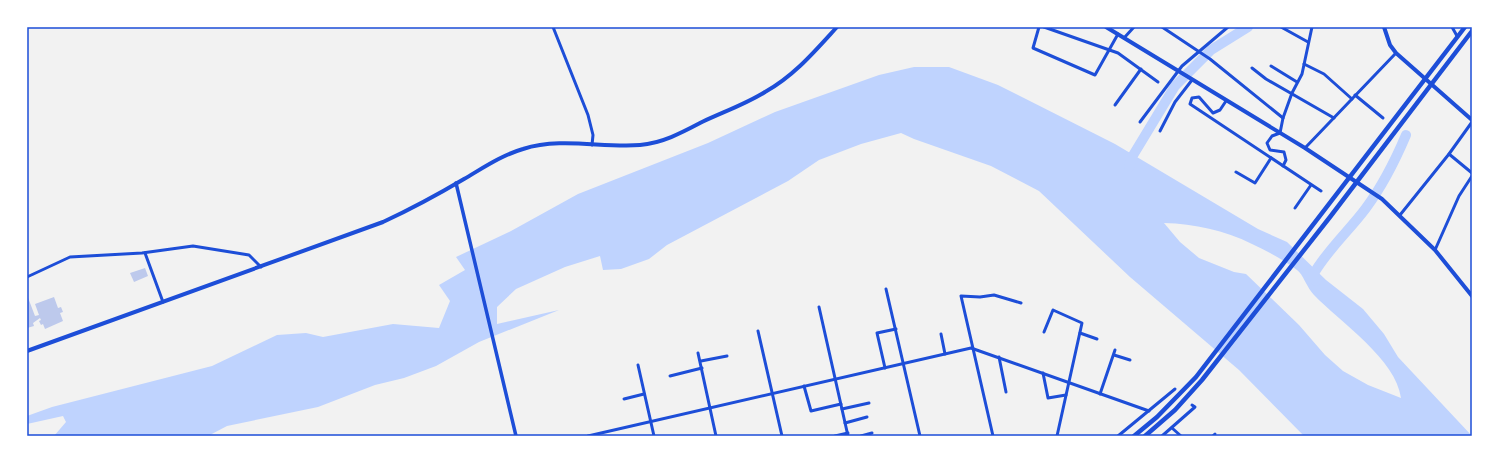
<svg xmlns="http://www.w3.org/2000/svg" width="1499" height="463" font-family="'IBM Plex Sans',sans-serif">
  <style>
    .water { fill: #bfd3fe; fill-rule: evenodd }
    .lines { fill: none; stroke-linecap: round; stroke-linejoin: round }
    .river { stroke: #bfd3fe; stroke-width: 10 }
    .building { fill: #bdc9ec }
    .minor { stroke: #1d4ed8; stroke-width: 3 }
    .tertiary { stroke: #1d4ed8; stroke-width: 3.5 }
    .secondary { stroke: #1d4ed8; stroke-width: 4 }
    .trunk { stroke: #1d4ed8; stroke-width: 4.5 }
    .neatline { fill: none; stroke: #1d4ed8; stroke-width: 1.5 }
  </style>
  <rect width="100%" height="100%" fill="#f2f2f2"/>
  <!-- water -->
  <path class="water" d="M914 67H949L998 85 1115 144 1258 229 1287 242 1326 280 1363 309 1384 334 1398 357 1472 436H1304L1239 370 1130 277 1039 191 991 166 914 139 901 133 861 144 819 160 788 181 667 245 649 259 621 269 603 270 600 256 565 267 516 289 497 307V324L559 310 479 342 436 366 404 378 375 385 318 407 227 426 208 436H54L66 422 63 416 27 424V416L52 407 212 366 277 335 306 333 323 337 393 324 439 328 450 301 439 285 465 270 456 257 511 231 578 194 708 143 775 112 879 75ZM1164 223C1195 224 1224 230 1252 244 1267 251 1284 260 1297 270 1303 274 1307 288 1314 295 1340 322 1396 359 1401 398L1368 385 1343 371 1325 355 1299 325 1246 274 1234 272 1199 258 1180 242Z"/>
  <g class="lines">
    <!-- river -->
    <g class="river">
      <path d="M1129 167 1132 157 1175 86 1211 50 1248 27"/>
      <path d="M1316 281 1313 275C1327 250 1349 231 1366 208 1383 185 1395 161 1406 135"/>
    </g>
  </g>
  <!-- building -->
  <g class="building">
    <path d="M145 268 148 276 134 282 130 273Z"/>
    <path d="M27 295 35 316 39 315 35 304 54 297 58 308 61 307 63 312 60 313 63 321 45 329 43 324 41 325 39 321 41 320 40 318 33 323 34 326 27 328Z"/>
  </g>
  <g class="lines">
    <!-- minor -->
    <g class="minor">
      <path d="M553 27 588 115 593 135 592 145"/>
      <path d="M1039 27 1033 48 1095 75 1118 34"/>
      <path d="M1044 27 1118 53 1158 82"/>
      <path d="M1162 27 1210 59 1283 118"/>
      <path d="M1281 27 1308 42"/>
      <path d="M1452 27 1457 36"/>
      <path d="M1124 38 1134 27"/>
      <path d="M1304 64 1324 74 1352 99"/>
      <path d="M1271 66 1297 82"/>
      <path d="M1252 68 1266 79 1334 118"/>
      <path d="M1355 95 1383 118"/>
      <path d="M1226 101 1220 110 1213 113 1199 97 1192 98 1190 104 1321 191"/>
      <path d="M1115 105 1141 69"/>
      <path d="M1140 122 1182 66 1228 27"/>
      <path d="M1160 131 1175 102 1192 80"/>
      <path d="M1305 148 1396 53"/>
      <path d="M1449 154 1472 173"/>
      <path d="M1283 166 1286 160 1284 152 1270 150 1267 143 1272 136 1280 133 1283 118 1292 93 1302 74 1312 27"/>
      <path d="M1236 172 1255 183 1271 158"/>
      <path d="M1295 208 1311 185"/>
      <path d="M1400 215 1449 154 1472 122"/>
      <path d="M1435 250 1459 196 1472 176"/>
      <path d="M145 253 163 302"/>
      <path d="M27 277 70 257 142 253 193 246 249 255 261 267"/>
      <path d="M886 289 920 436"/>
      <path d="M819 307 848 436"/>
      <path d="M758 331 782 436"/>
      <path d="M1044 332 1053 310 1082 323 1057 436"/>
      <path d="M1080 333 1097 339"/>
      <path d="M941 334 945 354"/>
      <path d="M698 353 716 436"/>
      <path d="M1114 355 1130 360"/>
      <path d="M999 357 1006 392"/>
      <path d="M701 361 727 356"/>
      <path d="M638 365 654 436"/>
      <path d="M885 368 877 333 896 329"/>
      <path d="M1043 373 1048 398 1066 395"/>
      <path d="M670 376 702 368"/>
      <path d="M804 386 811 411 841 404"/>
      <path d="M1100 394 1115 350"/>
      <path d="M624 399 644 394"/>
      <path d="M842 409 869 403"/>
      <path d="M845 423 867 417"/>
      <path d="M1172 428 1181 436"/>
      <path d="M588 436 971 348 1149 411"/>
      <path d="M835 436 848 433"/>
      <path d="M861 436 872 433"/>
      <path d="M993 436 961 296 980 297 994 295 1021 303"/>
      <path d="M1118 436 1175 389"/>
      <path d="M1162 436 1195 407 1192 405"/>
      <path d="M1213 436 1215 434"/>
    </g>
    <!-- tertiary -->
    <path class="tertiary" d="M456 183 516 436"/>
    <!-- secondary -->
    <g class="secondary">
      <path d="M1106 27 1305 148 1382 199 1435 250 1472 296"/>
      <path d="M1384 27 1390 45 1396 53 1472 120"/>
      <path d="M27 351 383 222C411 209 437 195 464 179 483 168 502 155 523 149 561 137 602 148 640 145 663 143 683 132 702 122 723 112 746 104 765 92 794 76 815 51 837 27"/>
    </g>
    <!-- trunk -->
    <g class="trunk">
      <path d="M1134 436 1157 417 1196 377 1465 27"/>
      <path d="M1145 436 1175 410 1202 380 1330 217 1472 31"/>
    </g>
  </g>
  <!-- border -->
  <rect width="1499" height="463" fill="none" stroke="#ffffff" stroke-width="56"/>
  <rect x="28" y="28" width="1443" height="407" class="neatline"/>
</svg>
